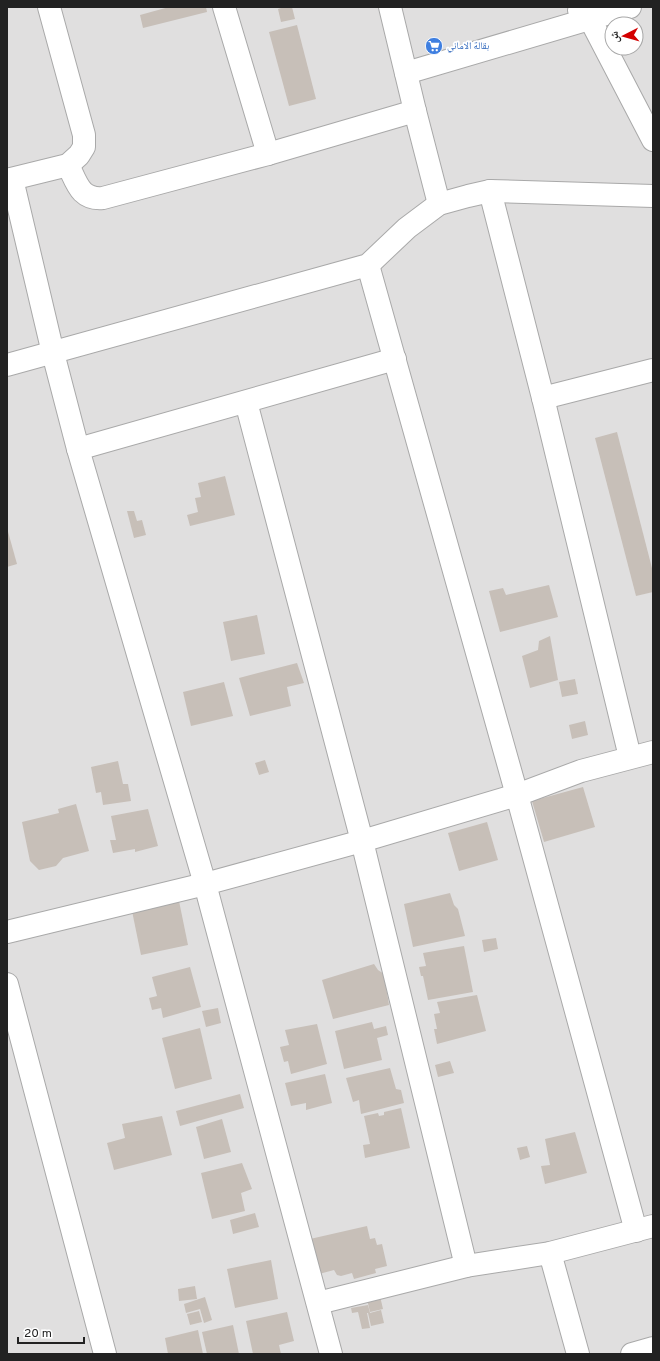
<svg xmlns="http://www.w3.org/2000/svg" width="660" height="1361" font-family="Overpass,'Noto Naskh Arabic',sans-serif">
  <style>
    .residential { fill: #e0dfdf; fill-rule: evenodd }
    .building { fill: #c7bfb8 }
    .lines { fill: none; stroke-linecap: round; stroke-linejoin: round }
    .minor-casing { stroke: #a9a9a9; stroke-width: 24 }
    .minor { stroke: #fff; stroke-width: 22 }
    .labels { text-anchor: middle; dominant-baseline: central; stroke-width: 3.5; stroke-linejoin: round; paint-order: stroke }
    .shop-label { font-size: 10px; fill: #366cbe; stroke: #fff; text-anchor: start }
  </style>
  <rect width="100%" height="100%" fill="#f2efe9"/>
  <!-- residential -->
  <path class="residential" d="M7 7H653V1354H7ZM612 24H636V48H612Z"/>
  <!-- building -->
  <g class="building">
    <path d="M169 7H206L207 12 143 28 140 15Z"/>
    <path d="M284 7H292L295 19 281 22 278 9Z"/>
    <path d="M297 25 316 99 289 106 269 32Z"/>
    <path d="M617 432 653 572V592L636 596 595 438Z"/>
    <path d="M225 476 235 515 190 526 187 515 198 512 195 498 201 497 198 483Z"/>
    <path d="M127 511H134L137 521 142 520 146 535 134 538Z"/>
    <path d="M7 528 17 564 7 567Z"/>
    <path d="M549 585 558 617 500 632 489 591 503 588 506 595Z"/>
    <path d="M257 615 265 654 231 661 223 622Z"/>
    <path d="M550 636 558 680 530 688 522 656 538 650 539 641Z"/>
    <path d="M297 663 304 683 287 687 291 706 250 716 239 678Z"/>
    <path d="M575 679 578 694 562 697 559 682Z"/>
    <path d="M224 682 233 716 191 726 183 692Z"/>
    <path d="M585 721 588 735 572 739 569 725Z"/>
    <path d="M265 760 269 772 259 775 255 763Z"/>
    <path d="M118 761 123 784H128L131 801 103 805 101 792 96 793 91 767Z"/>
    <path d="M583 787 595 827 544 842 532 801Z"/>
    <path d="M76 804 89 851 63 858 56 866 39 870 30 861 22 822 59 813 58 809Z"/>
    <path d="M148 809 158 846 135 852V849L113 853 110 840H116L111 816Z"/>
    <path d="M487 822 498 860 459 871 448 833Z"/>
    <path d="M450 893 454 905 458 909 465 936 413 947 404 904Z"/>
    <path d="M179 901 188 945 141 955 132 911Z"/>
    <path d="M496 938 498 949 484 952 482 940Z"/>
    <path d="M464 946 473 992 428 1000 423 976H421L419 967 426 966 423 953Z"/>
    <path d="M374 964 378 970 384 974 389 1005 333 1019 322 980Z"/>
    <path d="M190 967 201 1007 163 1018 161 1008 152 1010 149 998 157 996 152 977Z"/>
    <path d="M477 995 486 1031 437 1044 434 1029H437L434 1014 440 1013 437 1002Z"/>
    <path d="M218 1008 221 1023 206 1027 202 1011Z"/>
    <path d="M372 1022 374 1029 386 1026 388 1035 377 1038 382 1060 344 1069 335 1031Z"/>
    <path d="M317 1024 327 1064 291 1074 288 1061 284 1062 280 1047 289 1045 285 1030Z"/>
    <path d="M200 1028 212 1079 175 1089 162 1038Z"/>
    <path d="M450 1061 454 1073 438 1077 435 1065Z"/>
    <path d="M390 1068 396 1089 401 1090 404 1103 361 1114 359 1100 353 1102 346 1078Z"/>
    <path d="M325 1074 332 1103 306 1110V1103L291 1106 285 1083Z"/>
    <path d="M240 1094 244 1108 180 1126 176 1111Z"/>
    <path d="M401 1108 410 1148 365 1158 363 1145 370 1144 364 1116 378 1113 379 1116 384 1115V1112Z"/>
    <path d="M162 1116 172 1155 114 1170 107 1143 125 1138 122 1124Z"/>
    <path d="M222 1119 231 1152 204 1159 196 1127Z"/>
    <path d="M575 1132 587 1173 545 1184 541 1166 550 1165 545 1139Z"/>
    <path d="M527 1146 530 1157 520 1160 517 1148Z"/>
    <path d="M242 1163 252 1189 241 1193 245 1211 212 1219 201 1173Z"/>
    <path d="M255 1213 259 1227 233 1234 230 1220Z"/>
    <path d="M367 1226 370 1239 375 1238 377 1245 382 1244 387 1266 375 1269 376 1273 354 1279 352 1273 341 1276 337 1275 334 1270 319 1274 310 1239Z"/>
    <path d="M271 1260 278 1299 235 1308 227 1269Z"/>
    <path d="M195 1286 197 1299 179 1301 178 1289Z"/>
    <path d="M380 1296 383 1309 370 1312 367 1299Z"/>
    <path d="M205 1297 212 1320 204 1323 200 1309 186 1313 184 1304Z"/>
    <path d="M368 1305 370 1313 381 1310 384 1323 371 1326 368 1313H367L370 1328 362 1329 358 1312 352 1313 351 1308Z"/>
    <path d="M199 1311 202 1322 190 1325 187 1314Z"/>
    <path d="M287 1312 294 1341 279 1345 281 1354H253L246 1321Z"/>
    <path d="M233 1325 239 1354H207L202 1332Z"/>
    <path d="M198 1330 203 1354H168L165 1338Z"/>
  </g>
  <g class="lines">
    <defs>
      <g id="minor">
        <path d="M224 7 268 154"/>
        <path d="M390 7 415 111 439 204"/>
        <path d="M579 10 590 19 653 140"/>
        <path d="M406 73 630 7"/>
        <path d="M68 165C77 183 80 200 103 198L268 154 415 111"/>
        <path d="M12 179 53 353 78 449 205 884 331 1354"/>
        <path d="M7 180 68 165 79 155 84 147V135L49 7"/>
        <path d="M490 191 543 398 630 757"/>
        <path d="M368 265 517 795 636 1231"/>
        <path d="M7 365 368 265 407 228 439 204 468 196 490 191 653 196"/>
        <path d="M543 398 653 370"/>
        <path d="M246 402 362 841 466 1266"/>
        <path d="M78 449 395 359"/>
        <path d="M7 932 205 884 362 841 517 795 581 771 653 752"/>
        <path d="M7 984 105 1354"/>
        <path d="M550 1253 578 1354"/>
        <path d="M318 1303 466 1266 550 1253 653 1226"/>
        <path d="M632 1354 653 1348"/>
      </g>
    </defs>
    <!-- minor casing -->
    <use href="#minor" class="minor-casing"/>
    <!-- minor -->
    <use href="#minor" class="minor"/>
  </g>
  <!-- icons -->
  <defs>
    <symbol id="supermarket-disc" viewBox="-11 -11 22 22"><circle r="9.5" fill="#3f7fe0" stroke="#fff"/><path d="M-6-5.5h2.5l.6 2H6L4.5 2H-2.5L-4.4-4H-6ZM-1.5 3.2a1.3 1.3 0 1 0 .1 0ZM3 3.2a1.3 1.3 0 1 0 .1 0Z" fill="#fff"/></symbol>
  </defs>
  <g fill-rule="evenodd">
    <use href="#supermarket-disc" x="424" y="36" width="20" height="20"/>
  </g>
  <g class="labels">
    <!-- shop labels -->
    <g class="shop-label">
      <text x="447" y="46">بقالة الاماني</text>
    </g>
  </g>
  <!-- border -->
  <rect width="660" height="1361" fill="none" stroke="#222222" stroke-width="16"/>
  <!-- north arrow -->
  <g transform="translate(624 36) rotate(264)"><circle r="19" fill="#ffffff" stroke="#a7a7a7"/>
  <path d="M0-3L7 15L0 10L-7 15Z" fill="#d40000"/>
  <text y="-6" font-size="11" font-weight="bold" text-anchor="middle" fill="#222222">ش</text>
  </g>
  <!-- scale -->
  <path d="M18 1337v6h66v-6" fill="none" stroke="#222222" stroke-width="2"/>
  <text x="24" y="1337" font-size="12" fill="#222222" stroke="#ffffff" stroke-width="3" paint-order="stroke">20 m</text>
</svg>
